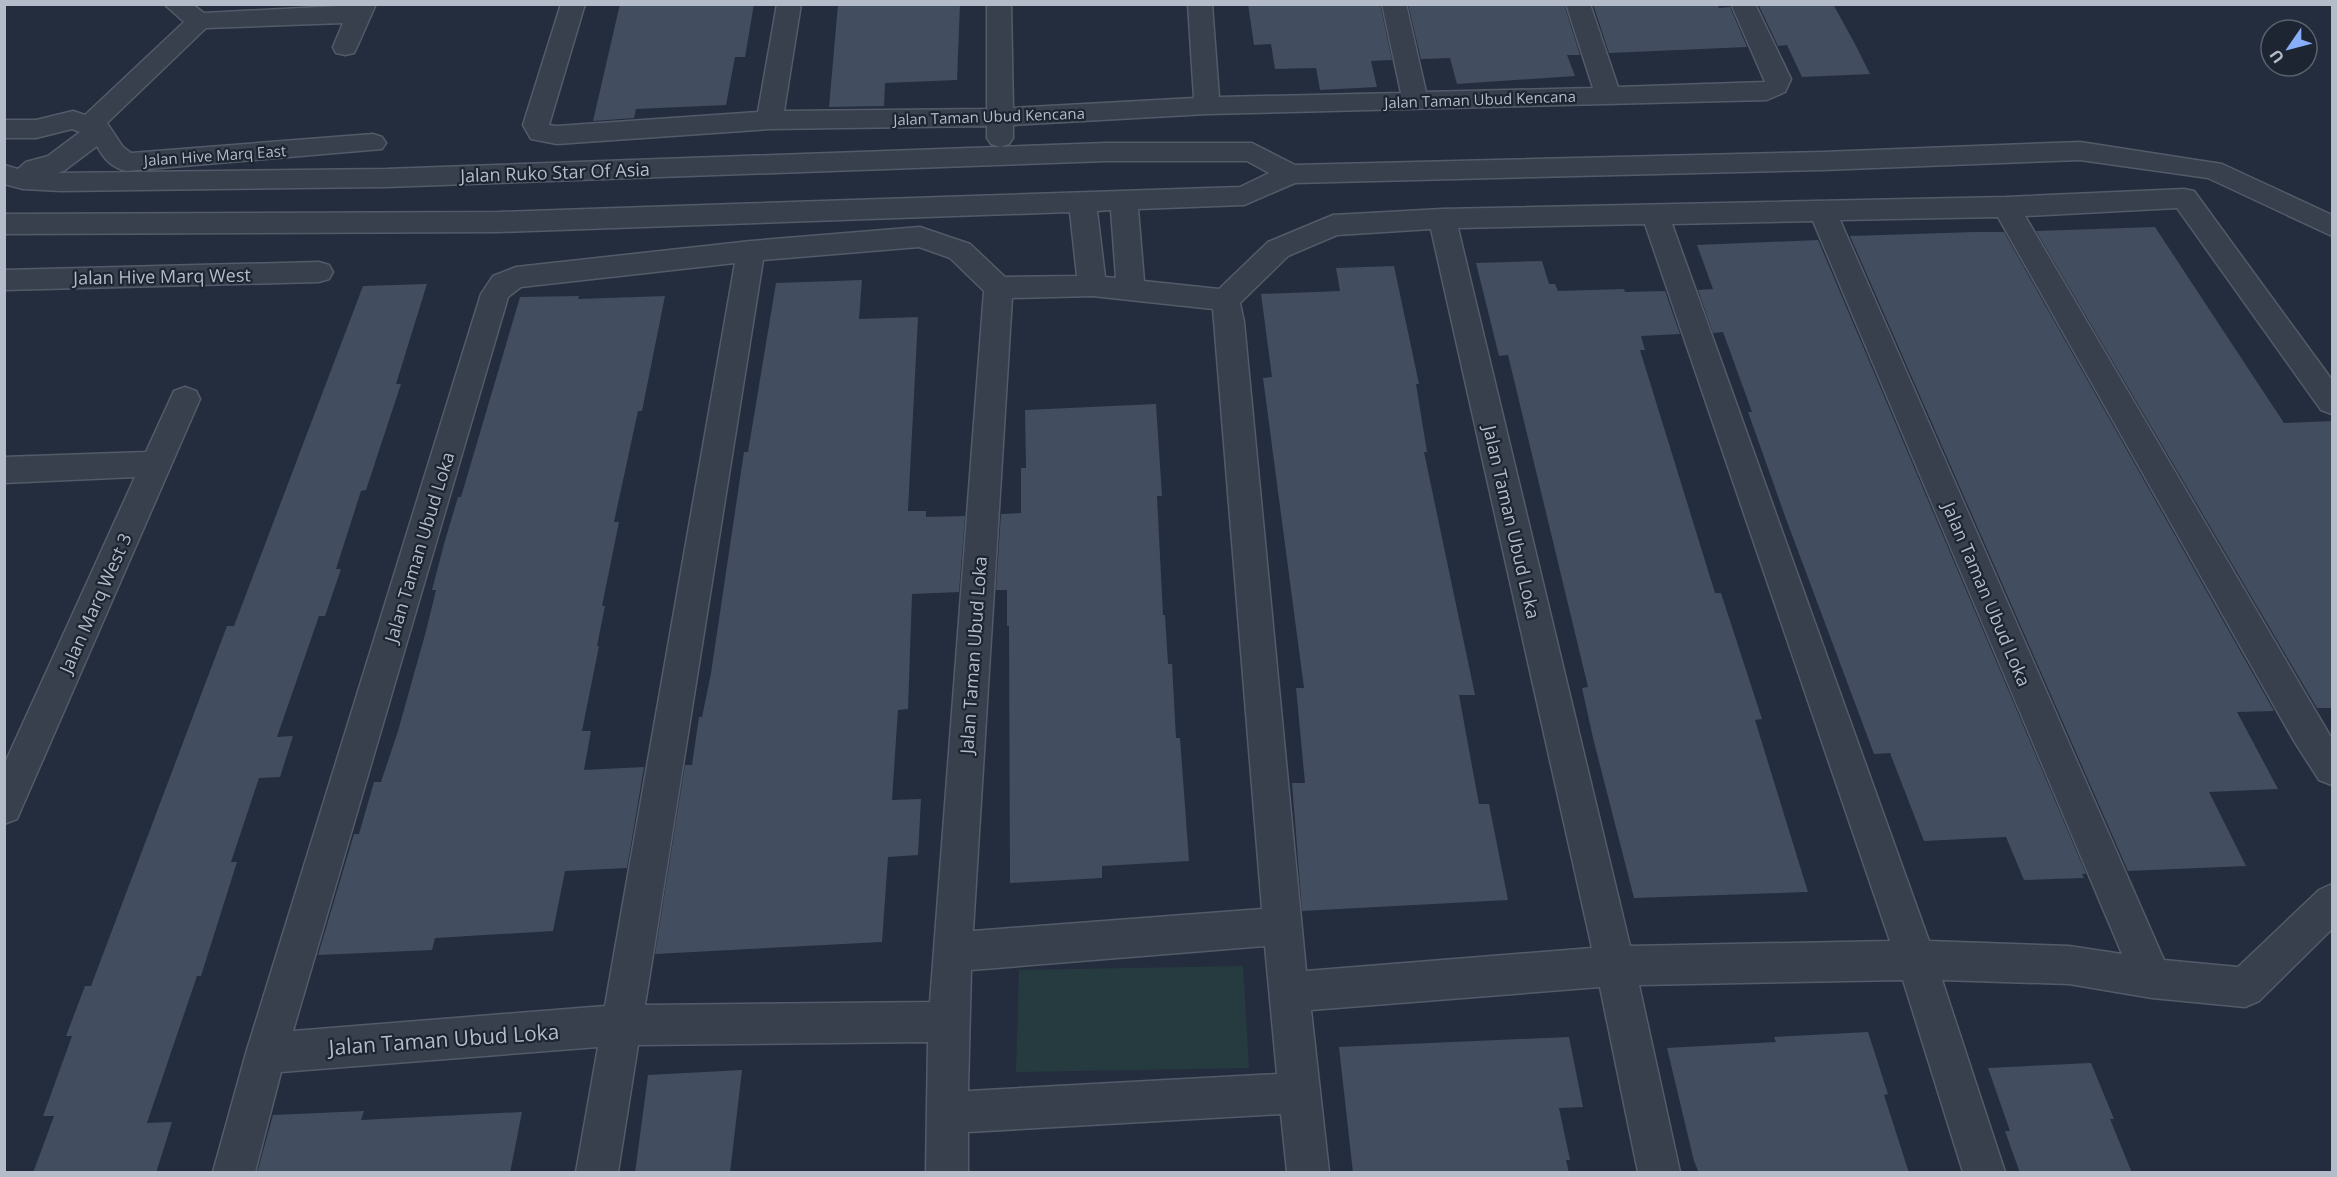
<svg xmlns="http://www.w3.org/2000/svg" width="2337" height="1177" font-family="'Open Sans',sans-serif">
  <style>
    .green { fill: #263b3f }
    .building { fill: #424d60 }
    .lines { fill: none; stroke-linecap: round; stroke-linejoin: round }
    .minor-casing { stroke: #535b69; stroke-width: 3 }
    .minor { fill: #38404e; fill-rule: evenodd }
    .labels { text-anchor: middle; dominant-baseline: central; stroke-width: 4.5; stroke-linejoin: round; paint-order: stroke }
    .far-street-label { font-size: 15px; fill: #b4bbc9; stroke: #1d2533 }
    .street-label { font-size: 18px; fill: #b4bbc9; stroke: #1d2533 }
    .near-street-label { font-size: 21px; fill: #b4bbc9; stroke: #1d2533 }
  </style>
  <rect width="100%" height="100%" fill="#242d3e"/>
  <!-- green -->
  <path class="green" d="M1243 966 1249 1068 1016 1072 1019 970Z"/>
  <!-- building -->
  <g class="building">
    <path d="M620 4H754L745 57H735L726 105 636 109 634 118 593 121Z"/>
    <path d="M838 4H960L957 80 885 83 884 106 829 107Z"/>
    <path d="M1248 4H1380L1392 60 1371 61 1377 87 1320 90 1316 68 1275 69 1271 44 1254 45Z"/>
    <path d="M1408 4H1564L1580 55H1567L1575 76 1457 84 1450 58 1421 59Z"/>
    <path d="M1593 4H1717L1719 8 1730 7 1747 47 1609 53Z"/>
    <path d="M1833 4 1855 44 1870 74 1802 77 1787 45 1778 46 1759 6Z"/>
    <path d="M2155 227 2284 423 2332 421V708H2317L2036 231Z"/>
    <path d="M1975 232H2004L2274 711 2237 712 2278 789 2209 792 2246 866 2128 871 1850 236Z"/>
    <path d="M1818 240 2086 874H2082L2084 878 2024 880 2006 837 1924 841 1890 753 1874 754 1786 519 1748 412H1752L1723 332 1713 333 1698 290 1713 289 1697 245Z"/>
    <path d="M1542 261 1549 284H1555L1558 291 1624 289 1625 292 1665 291 1680 334 1641 336 1645 350H1640L1715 593H1721L1762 719 1755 720 1808 892 1634 898 1593 738 1582 688 1588 687 1508 355 1499 356 1476 263Z"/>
    <path d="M1394 266 1419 384H1416L1427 452H1424L1475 695H1459L1479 804H1489L1508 900 1302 911 1292 783H1305L1296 688H1304L1263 378 1272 377 1261 294 1340 291 1336 268Z"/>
    <path d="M862 280 859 319 918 317 908 511H926V517L965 516 959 592 912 594 908 709 898 710 892 800 921 799 918 855 888 857 882 942 655 954 685 765H692L699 717H702L711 673 739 485 744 452H748L776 283Z"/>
    <path d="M427 284 396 384H401L366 490 361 491 336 569H341L325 616H319L277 737 293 736 280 777 259 778 231 862H237L201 976H197L147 1123 172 1122 156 1173H33L54 1116H43L72 1036H66L85 986H91L227 626H234L363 286Z"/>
    <path d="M579 296 578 299 665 296 642 411H638L614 522H619L602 606H605L597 646H599L582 731H591L584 770 644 767 627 868 565 871 553 931 435 938 432 950 318 955 354 834H359L374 782H381L398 731 426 631 436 590H432L444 544 458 497H461L520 297Z"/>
    <path d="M1156 404 1162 496H1157L1163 615H1165L1168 664H1172L1176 738H1180L1189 861 1102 866V878L1010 883 1009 626H1007V590H996L1001 514 1021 513V468H1026L1025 410Z"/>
    <path d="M1868 1032 1888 1094 1884 1095 1909 1173H1699L1694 1161 1667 1048 1776 1042 1774 1037Z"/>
    <path d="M1569 1037 1583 1107 1559 1108 1570 1160H1566L1569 1173H1353L1339 1047Z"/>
    <path d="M2091 1063 2114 1119H2110L2132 1173H2020L2005 1131H2010L1988 1068Z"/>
    <path d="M742 1070 730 1173H635L648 1075Z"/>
    <path d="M364 1111 361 1120 522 1112 510 1173H257L273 1115Z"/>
  </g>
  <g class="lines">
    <defs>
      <g id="minor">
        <path d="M164 4H192L204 13 376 4 357 47 354 53 345 55 336 53 333 47 343 23 206 28 107 123 123 147 131 153 373 134 382 137 386 143 382 149 126 171C111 167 104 159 97 146L65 170 58 173 386 169 1106 143H1252L1295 165 1823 152 2080 142 2222 164 2332 215V236L2208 178 2080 160 1823 170 1295 183 1244 205 1138 209 1144 281 1219 289 1268 242 1333 215 1442 209 2006 197 2184 189 2194 191 2332 380V414L2321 410 2177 208 2025 216 2332 739V785L2319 780 2294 741 1998 217 1840 220 2164 960 2238 967 2319 890 2332 884V929L2259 1001 2245 1007 2152 998 2069 984 1942 980 2005 1172H1963L1903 980 1639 985 1680 1172H1638L1600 987 1311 1010 1329 1172H1287L1281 1114 968 1132V1172H926L928 1042 638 1045 618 1172H576L598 1047 281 1072 255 1172H213L246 1053 481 294 493 276 516 267 751 241 920 227 970 244 1005 277 1077 276 1070 212 498 232 4 234V214L498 212 1240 187 1269 173 1247 161H1106L386 187 61 191 23 189 4 184V165L18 169 26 162 48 156 80 132 72 129 36 138H4V120H36L73 111 85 115 184 22ZM1111 210 1116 278 1105 277 1097 211ZM1813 221 2122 954 2069 946 1929 941 1672 224ZM1645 224 1890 941 1630 946 1458 228ZM1431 229 1592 948 1306 971 1244 322 1240 303 1288 256 1337 235ZM919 247 950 258 984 291 930 1002 645 1005 763 260ZM735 263 605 1006 293 1031 508 297 521 287ZM1092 296 1213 309 1262 909 973 931 1012 298ZM1265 946 1277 1074 968 1091 971 970Z"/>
        <path d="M561 4H585L549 125 557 126 758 112 777 4H801L784 111 987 109V4H1011L1013 108 1194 98 1188 4H1212L1219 97 1401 93 1382 4H1406L1426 92 1593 88 1566 4H1590L1618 87 1765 82 1731 4H1755L1791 79 1785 92 1767 100 1207 114 1013 125V138L1009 144 1000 147 991 144 987 138V126L770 129 557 144 531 139 523 125Z"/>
        <path d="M319 262 329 265 333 272 329 279 319 282 4 290V270Z"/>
        <path d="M185 387 196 391 200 399 17 819 4 824V765L135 477 4 483V457L146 452 174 391Z"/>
      </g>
    </defs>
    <!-- minor casing -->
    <use href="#minor" class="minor-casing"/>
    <!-- minor -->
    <use href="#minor" class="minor"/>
  </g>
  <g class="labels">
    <!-- far-street labels -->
    <g class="far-street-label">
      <text transform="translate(1480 99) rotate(-2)">Jalan Taman Ubud Kencana</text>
      <text transform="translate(989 116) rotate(-2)">Jalan Taman Ubud Kencana</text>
      <text transform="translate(215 155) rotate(-4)">Jalan Hive Marq East</text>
    </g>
    <!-- street labels -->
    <g class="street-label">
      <text transform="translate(555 172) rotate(-2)">Jalan Ruko Star Of Asia</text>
      <text transform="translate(162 276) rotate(-1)">Jalan Hive Marq West</text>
      <text transform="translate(1512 522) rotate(77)">Jalan Taman Ubud Loka</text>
      <text transform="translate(419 547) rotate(-73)">Jalan Taman Ubud Loka</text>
      <text transform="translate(1987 594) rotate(67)">Jalan Taman Ubud Loka</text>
      <text transform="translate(95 603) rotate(-66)">Jalan Marq West 3</text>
      <text transform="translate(973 655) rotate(-86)">Jalan Taman Ubud Loka</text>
    </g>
    <!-- near-street labels -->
    <g class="near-street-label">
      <text transform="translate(444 1039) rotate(-4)">Jalan Taman Ubud Loka</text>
    </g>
  </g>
  <!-- border -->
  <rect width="2337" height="1177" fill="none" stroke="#b4bbc9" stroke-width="12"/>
  <!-- north arrow -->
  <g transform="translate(2289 48) rotate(235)"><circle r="28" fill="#1d2533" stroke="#59616f" stroke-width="1.5"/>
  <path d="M0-4.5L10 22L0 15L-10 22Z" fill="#88adfa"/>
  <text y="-9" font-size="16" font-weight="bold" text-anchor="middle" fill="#b4bbc9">U</text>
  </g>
</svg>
